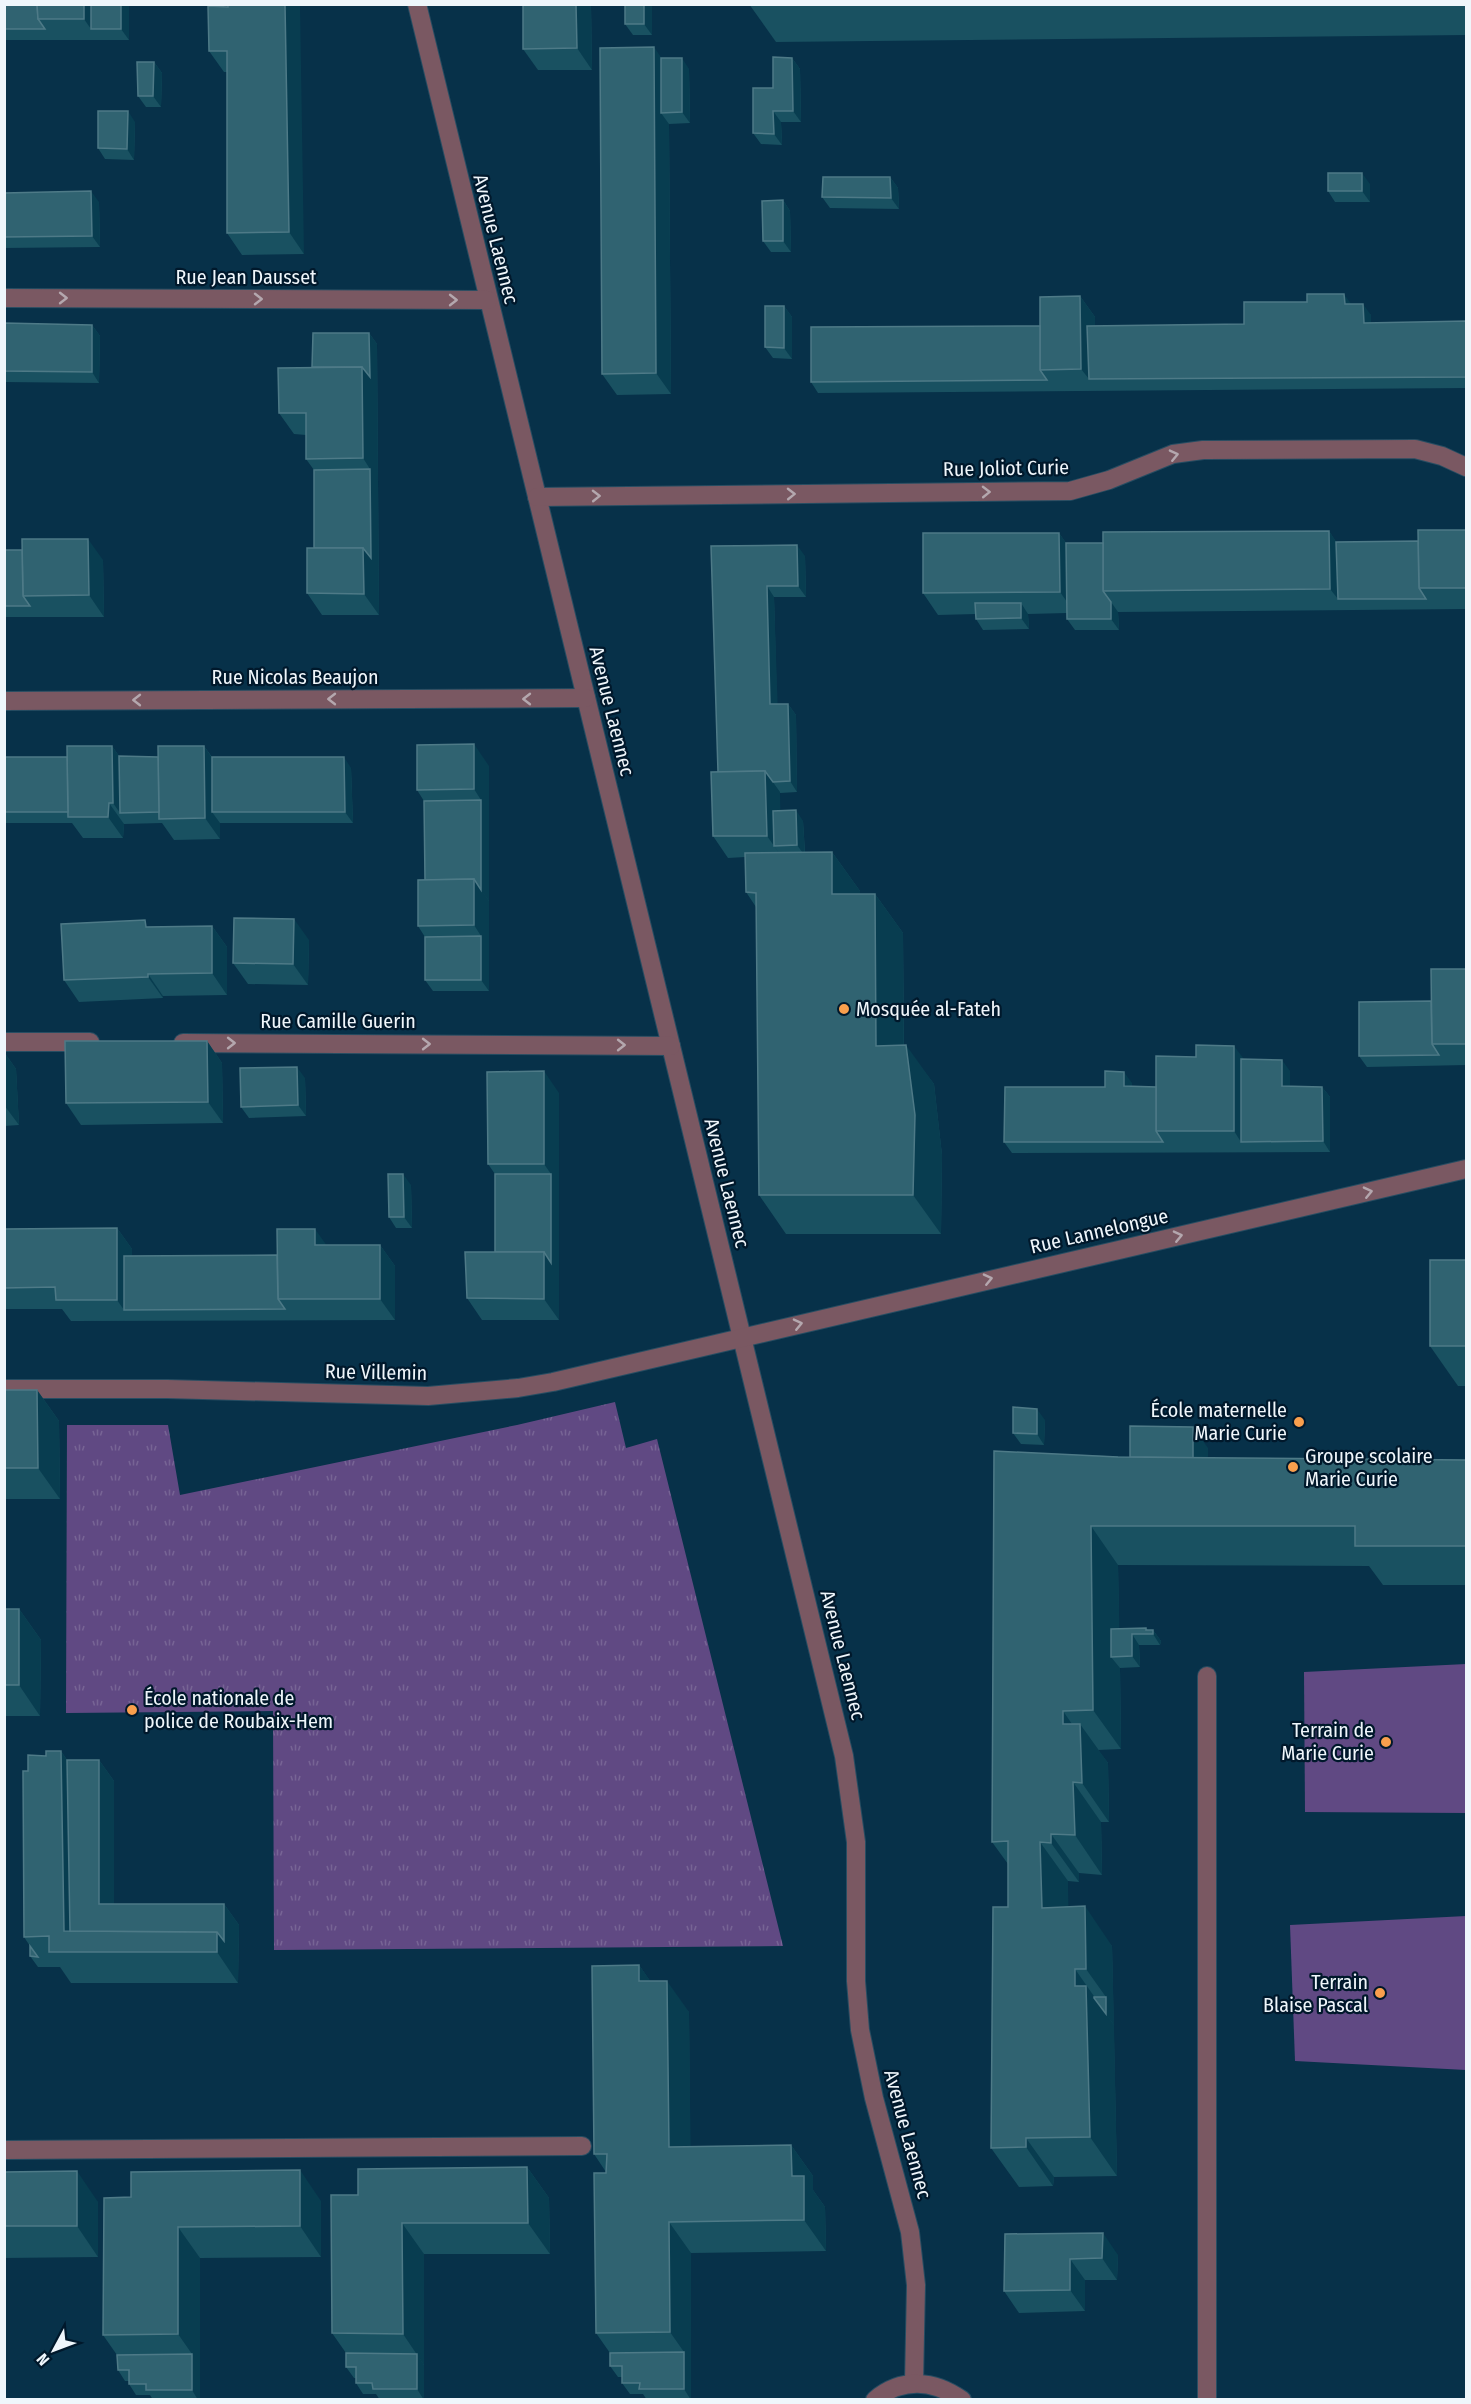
<svg xmlns="http://www.w3.org/2000/svg" width="1471" height="2404" font-family="'Fira Sans Condensed',sans-serif">
  <style>
    .grass { fill: url(#grass-tufts) }
    .park { fill: #604983 }
    .lines { fill: none; stroke-linecap: round; stroke-linejoin: round }
    .minor-casing { stroke: #274d62; stroke-width: 20 }
    .minor { stroke: #7a5862; stroke-width: 18 }
    .wall { fill: #195161 }
    .shaded-wall { fill: #083d50 }
    .building { fill: #306371; stroke: #4e7a87; stroke-width: 1.5 }
    .oneway { stroke: #b4a7ae }
    .poi-dot { fill: #f99f4d; stroke: #00182b; stroke-width: 2 }
    .labels { text-anchor: middle; dominant-baseline: central; stroke-width: 4.5; stroke-linejoin: round; paint-order: stroke }
    .street-label { font-size: 20px; fill: #eff6fb; stroke: #00182b }
    .poi-label { font-size: 20px; fill: #eff6fb; stroke: #00182b; text-anchor: start }
  </style>
  <defs>
    <pattern id="grass-tufts" width="24" height="20" patternUnits="userSpaceOnUse" patternTransform="scale(1.5)"><rect width="24" height="20" fill="#604983"/><path d="M3 7l-1-3M5 7V3M7 7l1-3M15 17l-1-3M17 17v-4M19 17l1-3" fill="none" stroke="#776495"/></pattern>
  </defs>
  <rect width="100%" height="100%" fill="#073149"/>
  <!-- grass -->
  <path class="grass" d="M615 1402 626 1448 657 1439 783 1946 274 1950 273 1711 66 1713 67 1425H168L180 1495 517 1425Z"/>
  <!-- park -->
  <g class="park">
    <path d="M1466 1664V1813L1305 1812 1304 1672Z"/>
    <path d="M1466 1916V2070L1295 2061 1290 1925Z"/>
  </g>
  <g class="lines">
    <defs>
      <g id="minor">
        <path d="M417 4 844 1756 856 1842V1981L860 2030 874 2098 910 2232 916 2285 914 2383"/>
        <path d="M4 298 488 300"/>
        <path d="M537 497 1070 491 1109 480 1173 454 1203 450 1415 449 1442 456 1466 467"/>
        <path d="M4 701 586 698"/>
        <path d="M4 1042H90"/>
        <path d="M183 1043 671 1046"/>
        <path d="M4 1389H167L428 1396 518 1388 553 1382 1466 1169"/>
        <path d="M4 2150 582 2146"/>
        <path d="M875 2400C902 2377 934 2380 962 2400"/>
        <path d="M1207 2400V1676"/>
      </g>
    </defs>
    <!-- minor casing -->
    <use href="#minor" class="minor-casing"/>
    <!-- minor -->
    <use href="#minor" class="minor"/>
  </g>
  <!-- wall -->
  <g class="wall">
    <rect x="4" y="4" width="125" height="36"/>
    <path d="M523 4H591L592 70H538L523 49Z"/>
    <path d="M652 4V35H633L625 24Z"/>
    <path d="M749 4H1467V35L776 42Z"/>
    <path d="M228 7 304 254 242 255 227 233V72H224L209 51Z"/>
    <path d="M661 58 689 69 690 123 669 124 671 394 617 395 602 374Z"/>
    <path d="M792 58 800 69 801 122H781L782 145 761 144 753 133 773 88Z"/>
    <path d="M154 62 162 73 161 107H146L138 96Z"/>
    <path d="M135 122 134 160 105 159 98 148Z"/>
    <path d="M890 177 898 188 899 209 830 208 822 197Z"/>
    <path d="M1370 184V202H1335L1328 191Z"/>
    <path d="M4 193 99 202 100 247 4 248Z"/>
    <path d="M783 200 790 211 791 252H771L763 241Z"/>
    <path d="M1080 296 1095 317V326L1244 324 1351 304 1371 315V323L1467 321V388L818 393 811 382 1040 326Z"/>
    <path d="M784 306 792 317V359L773 358 765 347Z"/>
    <path d="M4 323 92 325 100 336 99 383 4 382Z"/>
    <path d="M369 333 377 344 379 615H322L307 593 314 548V470L306 459V435L294 434 279 413 312 367Z"/>
    <path d="M1467 530V609L1118 612 1119 630H1075L1067 619V613L1028 614 1029 629 983 630 976 619V614L938 615 923 593 1059 533 1066 543H1103L1329 531 1336 542 1418 541Z"/>
    <path d="M711 546 805 556 806 597H774L777 704H788L796 715 797 792 780 793V811L803 821 805 852H832L860 891V894H875L903 933 904 1045 934 1084 942 1155 941 1234H786L759 1195 756 907 746 892 745 857 728 858 713 836 718 772Z"/>
    <path d="M4 550 103 560 104 617H4Z"/>
    <path d="M112 746 119 756 158 757 204 746 212 757 351 768 353 823H220V839L174 840 162 823 124 824 123 838H83L72 823H4V757H67Z"/>
    <path d="M489 766V991H433L425 980V937L418 926 425 880 424 801 417 790Z"/>
    <path d="M212 926 227 947V995L163 996V998L79 1002 64 980Z"/>
    <path d="M309 940 308 985 248 984 233 963Z"/>
    <path d="M1467 969V1065L1367 1067 1359 1056 1431 1001Z"/>
    <path d="M207 1041 222 1063 223 1123 81 1125 66 1103Z"/>
    <path d="M4 1052 16 1069 19 1125 4 1126Z"/>
    <path d="M1244 1059 1290 1071V1086L1322 1087 1330 1097V1152L1012 1153 1004 1142 1105 1087 1132 1083V1086L1156 1087Z"/>
    <path d="M305 1078 306 1116 249 1118 241 1107Z"/>
    <path d="M559 1093V1320H482L467 1298 495 1252V1174L488 1164Z"/>
    <path d="M411 1185 412 1228H396L389 1217Z"/>
    <path d="M117 1228 132 1249V1256L277 1255 326 1245H380L395 1266V1320L71 1321 62 1309H4V1229Z"/>
    <path d="M1467 1260V1386H1458L1430 1346Z"/>
    <path d="M4 1390H37L59 1421 60 1499H4Z"/>
    <path d="M1045 1420 1044 1445 1021 1444 1013 1433Z"/>
    <path d="M1208 1448V1458L1467 1460V1585H1383L1369 1566 1118 1565 1119 1628H1146L1148 1630H1153L1161 1641 1160 1645H1139L1140 1667 1120 1668 1121 1749 1098 1750 1108 1763 1109 1822H1101L1102 1875 1079 1873V1882L1068 1881V1907L1112 1946 1117 2176 1054 2177 1053 2186 1019 2187 991 2148 1008 1907V1864L992 1842 994 1451 1130 1457Z"/>
    <path d="M4 1609H19L41 1640 40 1716H4Z"/>
    <path d="M61 1751 67 1760H99L114 1781V1904H224L239 1925 238 1983H71L60 1967H38L30 1956V1946L24 1937 28 1771 46 1756Z"/>
    <path d="M639 1965 650 1981 689 2012 690 2147 791 2145 813 2176V2190L825 2207 826 2251 691 2253V2400H647L643 2394H630L622 2383V2377H618L610 2366V2353L596 2333 606 2172 594 2154Z"/>
    <path d="M527 2167 549 2198 550 2254H424V2400H380L376 2394H363L356 2383V2378H354L346 2367V2353L332 2333 358 2195Z"/>
    <path d="M4 2172 98 2202V2257L4 2258Z"/>
    <path d="M104 2198 321 2201V2257L200 2258V2400H153L150 2395H136L129 2384V2381H125L118 2370 117 2355 103 2335Z"/>
    <path d="M1005 2234 1118 2255 1117 2280H1085V2311L1019 2313 1004 2291Z"/>
  </g>
  <!-- shaded-wall -->
  <g class="shaded-wall">
    <path d="M84 4H98L91 29 84 19Z"/>
    <path d="M121 4H129V40L121 29Z"/>
    <path d="M285 4H300L304 254 289 232Z"/>
    <path d="M576 4H591L592 70 577 48Z"/>
    <path d="M644 4H652V35L644 24Z"/>
    <path d="M654 47 669 69 661 113 669 124 671 394 656 373Z"/>
    <path d="M682 58 689 69 690 123 682 112Z"/>
    <path d="M792 58 800 69 801 122 793 111Z"/>
    <path d="M154 62 162 73 161 107 153 96Z"/>
    <path d="M128 111 135 122 134 160 127 149Z"/>
    <path d="M773 111 781 122 782 145 774 134Z"/>
    <path d="M1362 173 1370 184V202L1362 191Z"/>
    <path d="M890 177 898 188 899 209 891 198Z"/>
    <path d="M91 191 99 202 100 247 92 236Z"/>
    <path d="M783 200 790 211 791 252 783 241Z"/>
    <path d="M1344 294 1352 305 1345 304Z"/>
    <path d="M1080 296 1095 317 1096 379H1089L1081 369Z"/>
    <path d="M1363 304 1371 315V334L1364 323Z"/>
    <path d="M784 306 792 317V359L784 348Z"/>
    <path d="M92 325 100 336 99 383 92 372Z"/>
    <path d="M369 333 377 344 379 615 364 594 363 548 370 469 363 458 362 367Z"/>
    <path d="M1329 531 1344 553 1338 599 1330 589Z"/>
    <path d="M1059 533 1074 554 1075 613 1060 592Z"/>
    <path d="M88 539 103 560 104 617 89 595Z"/>
    <path d="M797 545 805 556 806 597 798 586Z"/>
    <path d="M767 586 774 597 778 715 770 704Z"/>
    <path d="M1111 602 1118 612 1119 630 1111 619Z"/>
    <path d="M1021 603 1028 614 1029 629 1021 618Z"/>
    <path d="M788 704 796 715 797 792 790 781Z"/>
    <path d="M474 744 489 766V901L481 890V800L474 789Z"/>
    <path d="M112 746 127 767 120 813 113 803Z"/>
    <path d="M204 746 219 768 212 812 220 823V839L205 818Z"/>
    <path d="M344 757 351 768 353 823 345 812Z"/>
    <path d="M765 771 780 792 781 846H774L782 857 767 836Z"/>
    <path d="M109 803 124 824 123 838 108 817Z"/>
    <path d="M796 810 803 821 805 856 797 845Z"/>
    <path d="M832 852 860 891 859 933 832 894Z"/>
    <path d="M474 879 489 901V991L481 980V936L474 925Z"/>
    <path d="M875 894 903 933 904 1085 876 1046Z"/>
    <path d="M294 919 309 940 308 985 293 964Z"/>
    <path d="M212 926 227 947V995L212 973Z"/>
    <path d="M148 974 163 996V998L148 977Z"/>
    <path d="M207 1041 222 1063 223 1123 208 1102Z"/>
    <path d="M906 1045 934 1084 942 1155 941 1234 913 1195Z"/>
    <path d="M1234 1046 1250 1067 1241 1142 1234 1131Z"/>
    <path d="M4 1052 16 1069 19 1125 4 1105Z"/>
    <path d="M1282 1060 1290 1071V1097L1282 1086Z"/>
    <path d="M297 1067 305 1078 306 1116 298 1105Z"/>
    <path d="M544 1071 559 1093V1320L544 1299V1252L551 1174 544 1164Z"/>
    <path d="M1124 1072 1132 1083V1097L1124 1086Z"/>
    <path d="M1322 1087 1330 1097V1152L1323 1141Z"/>
    <path d="M403 1174 411 1185 412 1228 404 1217Z"/>
    <path d="M117 1228 132 1249V1310H124L117 1300Z"/>
    <path d="M315 1229 330 1250 315 1245Z"/>
    <path d="M380 1245 395 1266V1320L380 1299Z"/>
    <path d="M37 1390 59 1421 60 1499 38 1468Z"/>
    <path d="M1037 1409 1045 1420 1044 1445 1037 1434Z"/>
    <path d="M1193 1427 1208 1448V1497L1193 1476Z"/>
    <path d="M1091 1526 1118 1565 1120 1657H1111L1120 1668 1121 1749 1093 1710Z"/>
    <path d="M19 1609 41 1640 40 1716 19 1685Z"/>
    <path d="M1153 1630 1161 1641 1160 1645 1153 1634Z"/>
    <path d="M1132 1634 1139 1645 1140 1667 1132 1656Z"/>
    <path d="M1063 1711 1081 1737 1080 1724 1108 1763 1109 1822 1082 1783 1063 1724Z"/>
    <path d="M61 1751 82 1782 70 1941 64 1931Z"/>
    <path d="M99 1760 114 1781V1925L99 1904Z"/>
    <path d="M1073 1782 1101 1822 1102 1875 1075 1835Z"/>
    <path d="M1051 1834 1079 1873V1882L1051 1843Z"/>
    <path d="M1040 1842 1068 1881 1069 1947 1042 1908Z"/>
    <path d="M224 1904 239 1925 238 1983 217 1952V1932Z"/>
    <path d="M1085 1906 1112 1946 1114 2025 1106 2014V1997L1086 1969Z"/>
    <path d="M639 1965 661 1996 639 1981Z"/>
    <path d="M1075 1969 1114 2025 1117 2176 1090 2137 1075 1986Z"/>
    <path d="M667 1981 689 2012 691 2178 669 2147Z"/>
    <path d="M1026 2138 1054 2177 1053 2186 1026 2147Z"/>
    <path d="M791 2145 813 2176V2190L825 2207 826 2251 804 2220 792 2176Z"/>
    <path d="M527 2167 549 2198 550 2254 528 2223Z"/>
    <path d="M300 2170 321 2201V2257L300 2226Z"/>
    <path d="M77 2171 98 2202V2257L77 2226Z"/>
    <path d="M669 2222 691 2253V2400L684 2389V2352L670 2332Z"/>
    <path d="M402 2223 424 2254V2365L403 2334Z"/>
    <path d="M178 2227 200 2258V2400H198L192 2390V2354L178 2334Z"/>
    <path d="M1103 2233 1118 2255 1117 2280 1102 2258Z"/>
    <path d="M1070 2259 1085 2280V2311L1070 2290Z"/>
    <path d="M417 2354 424 2365V2400L417 2389Z"/>
  </g>
  <!-- building -->
  <g class="building">
    <path d="M4 4H37L38 19 45 29H4Z"/>
    <path d="M37 4H84V19H38Z"/>
    <rect x="91" y="4" width="30" height="25"/>
    <path d="M228 4H285L289 232 227 233V51H209L208 6 228 7Z"/>
    <path d="M523 4H576L577 48 523 49Z"/>
    <rect x="625" y="4" width="19" height="20"/>
    <path d="M654 47 656 373 602 374 600 48Z"/>
    <path d="M773 57 792 58 793 111H773L774 134 753 133V88H773Z"/>
    <path d="M661 58H682V112L661 113Z"/>
    <path d="M137 62H154L153 96H138Z"/>
    <path d="M98 111H128L127 149 98 148Z"/>
    <rect x="1328" y="173" width="34" height="18"/>
    <path d="M823 177H890L891 198 822 197Z"/>
    <path d="M91 191 92 236 4 237V193Z"/>
    <path d="M783 200V241H763L762 201Z"/>
    <path d="M1307 294H1344L1345 304H1363L1364 323 1467 321V377L1089 379 1087 326 1244 324V302H1307Z"/>
    <path d="M1080 296 1081 369 1040 370V297Z"/>
    <path d="M765 306H784V348L765 347Z"/>
    <path d="M4 323 92 325V372L4 371Z"/>
    <path d="M1040 326V370L1047 380 811 382V327Z"/>
    <path d="M313 333H369L370 377 362 367H312Z"/>
    <path d="M362 367 363 458 306 459V413H279L278 368Z"/>
    <path d="M370 469 371 558 363 548H314V470Z"/>
    <path d="M1418 530H1467V588H1419Z"/>
    <path d="M1329 531 1330 589 1103 591V532Z"/>
    <path d="M923 533H1059L1060 592 923 593Z"/>
    <path d="M22 539H88L89 595 23 596Z"/>
    <path d="M1418 541 1419 588 1426 599H1338L1336 542Z"/>
    <path d="M1066 543H1103V591L1111 602V619H1067Z"/>
    <path d="M797 545 798 586H767L770 704H788L790 781 773 782 765 771 718 772 711 546Z"/>
    <path d="M307 548H363L364 594 307 593Z"/>
    <path d="M4 550H22L23 596 30 606H4Z"/>
    <path d="M975 603H1021V618L976 619Z"/>
    <path d="M474 744V789L417 790V745Z"/>
    <path d="M67 746H112L113 803H109L108 817H68Z"/>
    <path d="M158 746H204L205 818 159 819Z"/>
    <path d="M119 756 158 757 159 812 120 813Z"/>
    <path d="M4 757H67L68 812H4Z"/>
    <path d="M212 757H344L345 812H212Z"/>
    <path d="M765 771 767 836H713L711 772Z"/>
    <path d="M481 800V890L474 879 425 880 424 801Z"/>
    <path d="M796 810 797 845 774 846 773 811Z"/>
    <path d="M832 852V894H875L876 1046 906 1045 915 1115 913 1195H759L756 893 746 892 745 853Z"/>
    <path d="M474 879V925L418 926V880Z"/>
    <path d="M234 918 294 919 293 964 233 963Z"/>
    <path d="M145 920 146 927 212 926V973L148 974V977L64 980 61 924Z"/>
    <path d="M481 936V980H425V937Z"/>
    <path d="M1431 969H1467V1044H1432Z"/>
    <path d="M1431 1001 1432 1044 1439 1055 1359 1056V1002Z"/>
    <path d="M65 1041H207L208 1102 66 1103Z"/>
    <path d="M1196 1045 1234 1046V1131H1156V1056L1196 1057Z"/>
    <path d="M1241 1059 1282 1060V1086L1322 1087 1323 1141 1241 1142Z"/>
    <path d="M297 1067 298 1105 241 1107 240 1068Z"/>
    <path d="M544 1071V1164H488L487 1072Z"/>
    <path d="M1105 1071 1124 1072V1086L1156 1087V1131L1163 1142H1004L1005 1087H1105Z"/>
    <path d="M388 1174H403L404 1217H389Z"/>
    <path d="M495 1174H551V1263L544 1252H495Z"/>
    <path d="M117 1228V1300H56L55 1287 4 1288V1229Z"/>
    <path d="M277 1229H315V1245H380V1299H278Z"/>
    <path d="M465 1252H544V1299L467 1298Z"/>
    <path d="M277 1255 278 1299 285 1309 124 1310V1256Z"/>
    <rect x="1430" y="1260" width="37" height="86"/>
    <path d="M4 1390H37L38 1468H4Z"/>
    <path d="M1013 1407 1037 1409V1434L1013 1433Z"/>
    <path d="M1130 1426 1193 1427V1458L1130 1457Z"/>
    <path d="M994 1451 1118 1457 1467 1460V1546H1355V1526H1091L1093 1710 1063 1711V1724H1080L1082 1783 1073 1782 1075 1835 1051 1834V1843L1040 1842 1042 1908 1085 1906 1086 1969H1075V1986H1086L1090 2137 1026 2138V2147L991 2148 993 1907H1008V1841L992 1842Z"/>
    <rect x="4" y="1609" width="15" height="76"/>
    <path d="M1146 1628V1630H1153V1634H1132V1656L1111 1657V1629Z"/>
    <path d="M46 1751H61L64 1931 217 1932V1952H49V1936L24 1937 23 1771H28V1755L46 1756Z"/>
    <path d="M67 1760H99V1904H224V1941L217 1932 70 1931Z"/>
    <path d="M30 1946 38 1957 30 1956Z"/>
    <path d="M639 1965V1981H667L669 2147 791 2145 792 2176H804V2220L669 2222 670 2332 596 2333 594 2173H606L607 2154H594L592 1966Z"/>
    <path d="M1094 1997H1106V2014L1094 1998Z"/>
    <path d="M527 2167 528 2223H402L403 2334 332 2333 331 2195H358V2169Z"/>
    <path d="M300 2170V2226L178 2227V2334L103 2335 104 2198 131 2197V2172Z"/>
    <path d="M77 2171V2226H4V2172Z"/>
    <path d="M1103 2233 1102 2258 1070 2259V2290L1004 2291 1005 2234Z"/>
    <path d="M684 2352V2389H639L640 2383H622V2366H610V2353Z"/>
    <path d="M346 2353 417 2354V2389H373L372 2383H356V2367H346Z"/>
    <path d="M192 2354V2390H146V2384H129V2370H118L117 2355Z"/>
  </g>
  <!-- one-way arrows -->
  <defs><path id="oneway-chevron" d="M-2-3.5L2.5 0L-2 3.5" fill="none" stroke-width="1.6" stroke-linecap="round" stroke-linejoin="round" transform="scale(1.5)"/></defs>
  <g class="oneway">
    <use href="#oneway-chevron" transform="translate(63 298)"/>
    <use href="#oneway-chevron" transform="translate(258 299)"/>
    <use href="#oneway-chevron" transform="translate(453 300)"/>
    <use href="#oneway-chevron" transform="translate(1174 455) rotate(-13)"/>
    <use href="#oneway-chevron" transform="translate(986 492) rotate(-1)"/>
    <use href="#oneway-chevron" transform="translate(791 494) rotate(-1)"/>
    <use href="#oneway-chevron" transform="translate(596 496) rotate(-1)"/>
    <use href="#oneway-chevron" transform="translate(332 699) rotate(180)"/>
    <use href="#oneway-chevron" transform="translate(527 699) rotate(180)"/>
    <use href="#oneway-chevron" transform="translate(137 700) rotate(180)"/>
    <use href="#oneway-chevron" transform="translate(231 1043)"/>
    <use href="#oneway-chevron" transform="translate(426 1044)"/>
    <use href="#oneway-chevron" transform="translate(621 1045)"/>
    <use href="#oneway-chevron" transform="translate(1368 1192) rotate(-13)"/>
    <use href="#oneway-chevron" transform="translate(1178 1236) rotate(-13)"/>
    <use href="#oneway-chevron" transform="translate(988 1279) rotate(-13)"/>
    <use href="#oneway-chevron" transform="translate(798 1324) rotate(-13)"/>
  </g>
  <!-- markers -->
  <g class="poi-dot">
    <circle cx="844" cy="1009" r="6"/>
    <circle cx="1299" cy="1422" r="6"/>
    <circle cx="1293" cy="1467" r="6"/>
    <circle cx="132" cy="1710" r="6"/>
    <circle cx="1386" cy="1742" r="6"/>
    <circle cx="1380" cy="1993" r="6"/>
  </g>
  <g class="labels">
    <!-- street labels -->
    <g class="street-label">
      <text transform="translate(496 239) rotate(76)">Avenue Laennec</text>
      <text x="246" y="277">Rue Jean Dausset</text>
      <text transform="translate(1006 468) rotate(-1)">Rue Joliot Curie</text>
      <text x="295" y="677">Rue Nicolas Beaujon</text>
      <text transform="translate(612 711) rotate(76)">Avenue Laennec</text>
      <text x="338" y="1021">Rue Camille Guerin</text>
      <text transform="translate(727 1183) rotate(76)">Avenue Laennec</text>
      <text transform="translate(1099 1231) rotate(-13)">Rue Lannelongue</text>
      <text transform="translate(376 1372) rotate(1)">Rue Villemin</text>
      <text transform="translate(843 1655) rotate(76)">Avenue Laennec</text>
      <text transform="translate(908 2134) rotate(75)">Avenue Laennec</text>
    </g>
    <!-- poi labels -->
    <g class="poi-label">
      <text x="856" y="1009">Mosquée al-Fateh</text>
      <text x="1287" y="1410" text-anchor="end">École maternelle<tspan x="1287" dy="23">Marie Curie</tspan></text>
      <text x="1305" y="1456">Groupe scolaire<tspan x="1305" dy="23">Marie Curie</tspan></text>
      <text x="144" y="1698">École nationale de<tspan x="144" dy="23">police de Roubaix-Hem</tspan></text>
      <text x="1374" y="1730" text-anchor="end">Terrain de<tspan x="1374" dy="23">Marie Curie</tspan></text>
      <text x="1368" y="1982" text-anchor="end">Terrain<tspan x="1368" dy="23">Blaise Pascal</tspan></text>
    </g>
  </g>
  <!-- border -->
  <rect width="1471" height="2404" fill="none" stroke="#eff6fb" stroke-width="12"/>
  <!-- north arrow -->
  <g transform="translate(54 2350) rotate(229)" stroke="#00182b" stroke-width="4.5" paint-order="stroke">
  <path d="M0-4.5L10 22L0 15L-10 22Z" fill="#eff6fb"/>
  <text y="-9" font-size="16" font-weight="bold" text-anchor="middle" fill="#eff6fb">N</text>
  </g>
</svg>
